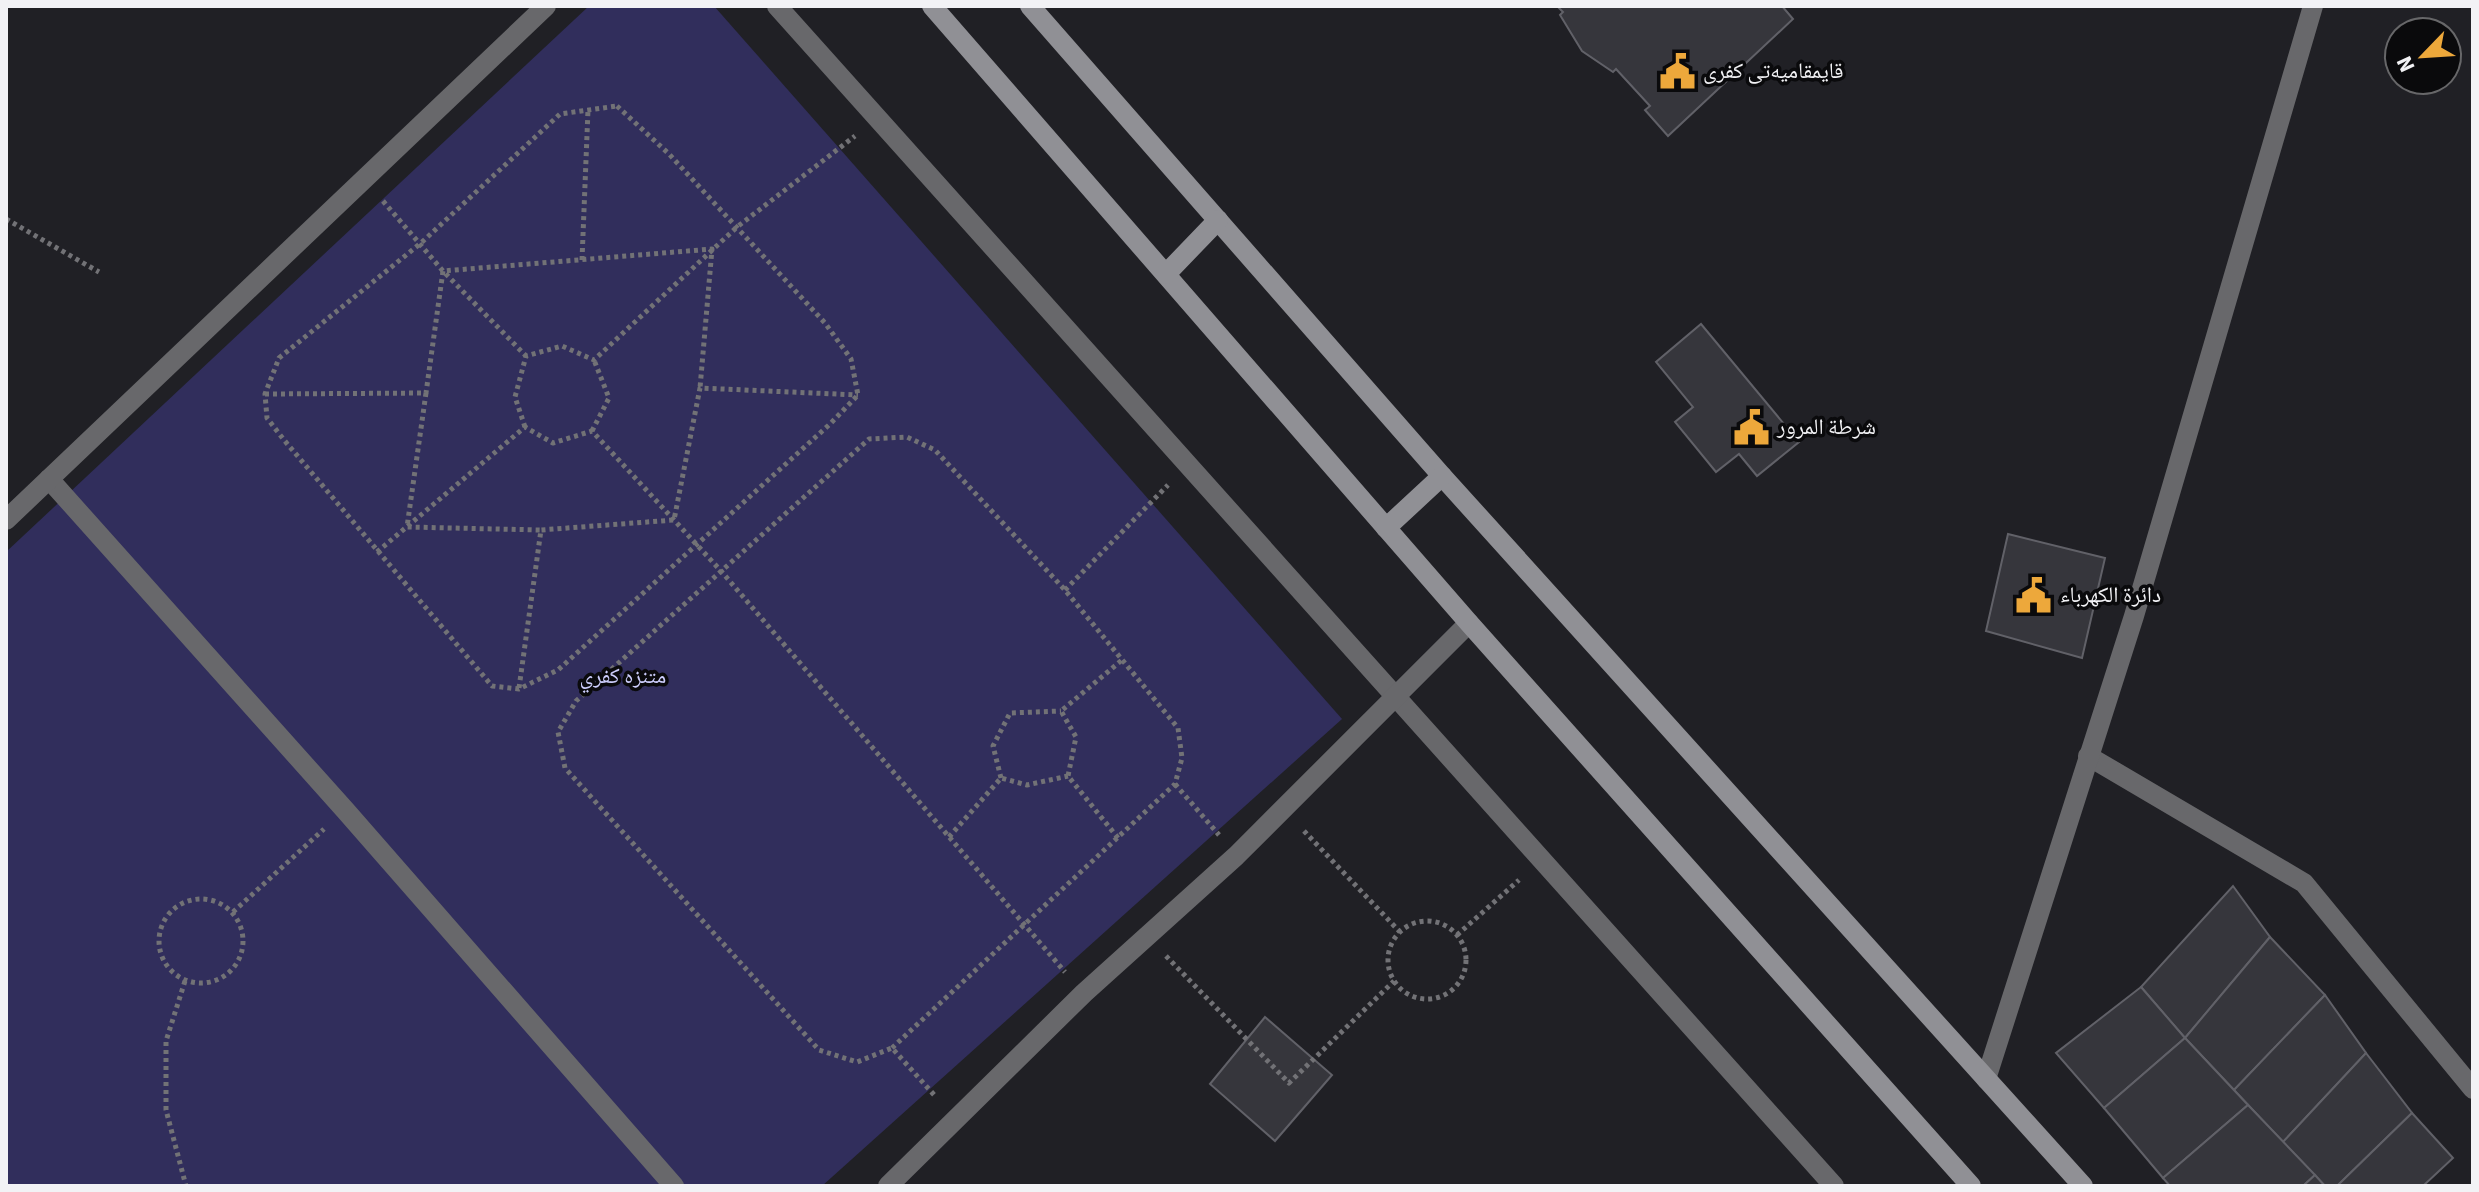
<svg xmlns="http://www.w3.org/2000/svg" width="2479" height="1192" font-family="'Source Sans 3','Noto Naskh Arabic',sans-serif">
  <style>
    .green { fill: #312e5c }
    .building { fill: #36363c; stroke: #616168; stroke-width: 2 }
    .lines { fill: none; stroke-linecap: round; stroke-linejoin: round }
    .path { stroke: #727276; stroke-width: 5; stroke-dasharray: 4 4; stroke-linecap: butt }
    .pedestrian { stroke: #68686b; stroke-width: 20 }
    .minor { stroke: #68686b; stroke-width: 20 }
    .secondary { stroke: #909095; stroke-width: 20 }
    .labels { text-anchor: middle; dominant-baseline: central; stroke-width: 7; stroke-linejoin: round; paint-order: stroke }
    .poi-label { font-size: 22px; fill: #f2f2f5; stroke: #0a0a0c; text-anchor: start }
    .park-label { font-size: 22px; fill: #cccdfb; stroke: #0a0a0c }
  </style>
  <rect width="100%" height="100%" fill="#202025"/>
  <!-- green -->
  <path class="green" d="M589 6H714L1342 719 822 1186H6V552Z"/>
  <!-- building -->
  <g class="building">
    <path d="M1557 6H1782L1793 19 1668 136 1645 110 1650 106 1616 69 1613 72 1582 51 1560 15 1563 12Z"/>
    <path d="M1701 324 1799 442 1757 476 1739 454 1716 472 1675 422 1693 407 1656 362Z"/>
    <path d="M2008 534 2105 558 2082 658 1986 631Z"/>
    <path d="M2233 886 2270 937 2185 1038 2141 987Z"/>
    <path d="M2270 937 2325 995 2234 1090 2185 1038Z"/>
    <path d="M2141 987 2185 1038 2104 1108 2056 1053Z"/>
    <path d="M2325 995 2366 1053 2283 1142 2234 1090Z"/>
    <path d="M1265 1017 1332 1075 1275 1141 1210 1084Z"/>
    <path d="M2185 1038 2248 1105 2163 1178 2104 1108Z"/>
    <path d="M2366 1053 2412 1113 2337 1186H2325L2283 1142Z"/>
    <path d="M2248 1105 2315 1175 2303 1186H2170L2163 1178Z"/>
    <path d="M2412 1113 2453 1158 2423 1186H2337Z"/>
    <path d="M2315 1175 2325 1186H2303Z"/>
  </g>
  <g class="lines">
    <!-- path -->
    <g class="path">
      <path d="M617 106 669 154 825 323 851 359 858 395 830 424 558 670 519 689 492 686 284 440 267 418 265 394 279 358 421 243 560 114Z"/>
      <path d="M383 201 443 271 526 356"/>
      <path d="M6 219 99 272"/>
      <path d="M582 260 588 110"/>
      <path d="M426 393 407 527 541 530"/>
      <path d="M265 394 426 393 443 271 712 249 700 388"/>
      <path d="M525 427 515 397 526 356 562 346 594 360 737 227 855 136"/>
      <path d="M592 431 609 398 594 360"/>
      <path d="M377 552 525 427 553 443 592 431 721 571 1065 972"/>
      <path d="M1065 590 1168 485"/>
      <path d="M519 688 541 530 674 520 700 388 858 395"/>
      <path d="M1001 778 993 746 1010 713 1061 711"/>
      <path d="M1175 784 1219 835"/>
      <path d="M1304 831 1400 932"/>
      <path d="M949 837 1001 778 1027 785 1068 776"/>
      <path d="M1118 838 1068 776 1076 737 1061 711 1122 660"/>
      <circle cx="201" cy="941" r="42"/>
      <path d="M233 912 324 829"/>
      <circle cx="1427" cy="960" r="39"/>
      <path d="M1457 935 1519 880"/>
      <path d="M1166 956 1289 1083 1394 981"/>
      <path d="M185 981 166 1041V1110L186 1186"/>
      <path d="M892 1048 1175 784 1182 758 1178 728 1065 590 935 450 907 437 869 439 576 701 558 732 565 768 819 1050 857 1062 892 1048 936 1097"/>
    </g>
    <!-- pedestrian -->
    <g class="pedestrian">
      <path d="M777 6 1834 1186"/>
      <path d="M49 479 345 810 674 1186"/>
      <path d="M6 520 546 6"/>
      <path d="M888 1186 1084 993 1236 856 1469 623"/>
    </g>
    <!-- minor -->
    <g class="minor">
      <path d="M2088 756 2304 883 2473 1089"/>
      <path d="M1986 1079 2134 616 2313 6"/>
    </g>
    <!-- secondary -->
    <g class="secondary">
      <path d="M932 6 1469 623 1971 1186"/>
      <path d="M1030 6 1442 476 2083 1186"/>
      <path d="M1166 274 1218 220"/>
      <path d="M1386 528 1442 476"/>
    </g>
  </g>
  <!-- icons -->
  <defs>
    <symbol id="civic-bare" viewBox="-9 -9 18 18"><path d="M-.6-6.5H3V-4.5H.6V-3L4-1V1h2V6H-6V1h2V-1L-.6-3ZM-1.2 2.5V6h2.4V2.5Z" fill="#eda83b" stroke="#0a0a0c" stroke-width="2.5" paint-order="stroke"/></symbol>
  </defs>
  <g fill-rule="evenodd">
    <use href="#civic-bare" x="1652" y="46" width="51" height="51"/>
    <use href="#civic-bare" x="1726" y="402" width="51" height="51"/>
    <use href="#civic-bare" x="2008" y="570" width="51" height="51"/>
  </g>
  <g class="labels">
    <!-- poi labels -->
    <g class="poi-label">
      <text x="1703" y="71">قایمقامیەتی کفری</text>
      <text x="1777" y="427">شرطة المرور</text>
      <text x="2060" y="595">دائرة الكهرباء</text>
    </g>
    <!-- park labels -->
    <g class="park-label">
      <text x="623" y="676">متنزه كفري</text>
    </g>
  </g>
  <!-- border -->
  <rect width="2479" height="1192" fill="none" stroke="#f2f2f5" stroke-width="16"/>
  <!-- north arrow -->
  <g transform="translate(2423 56) rotate(245)"><circle r="38" fill="#0a0a0c" stroke="#676769" stroke-width="2"/>
  <path d="M0-6L14 30L0 20L-14 30Z" fill="#eda83b"/>
  <text y="-12" font-size="22" font-weight="bold" text-anchor="middle" fill="#f2f2f5">N</text>
  </g>
</svg>
